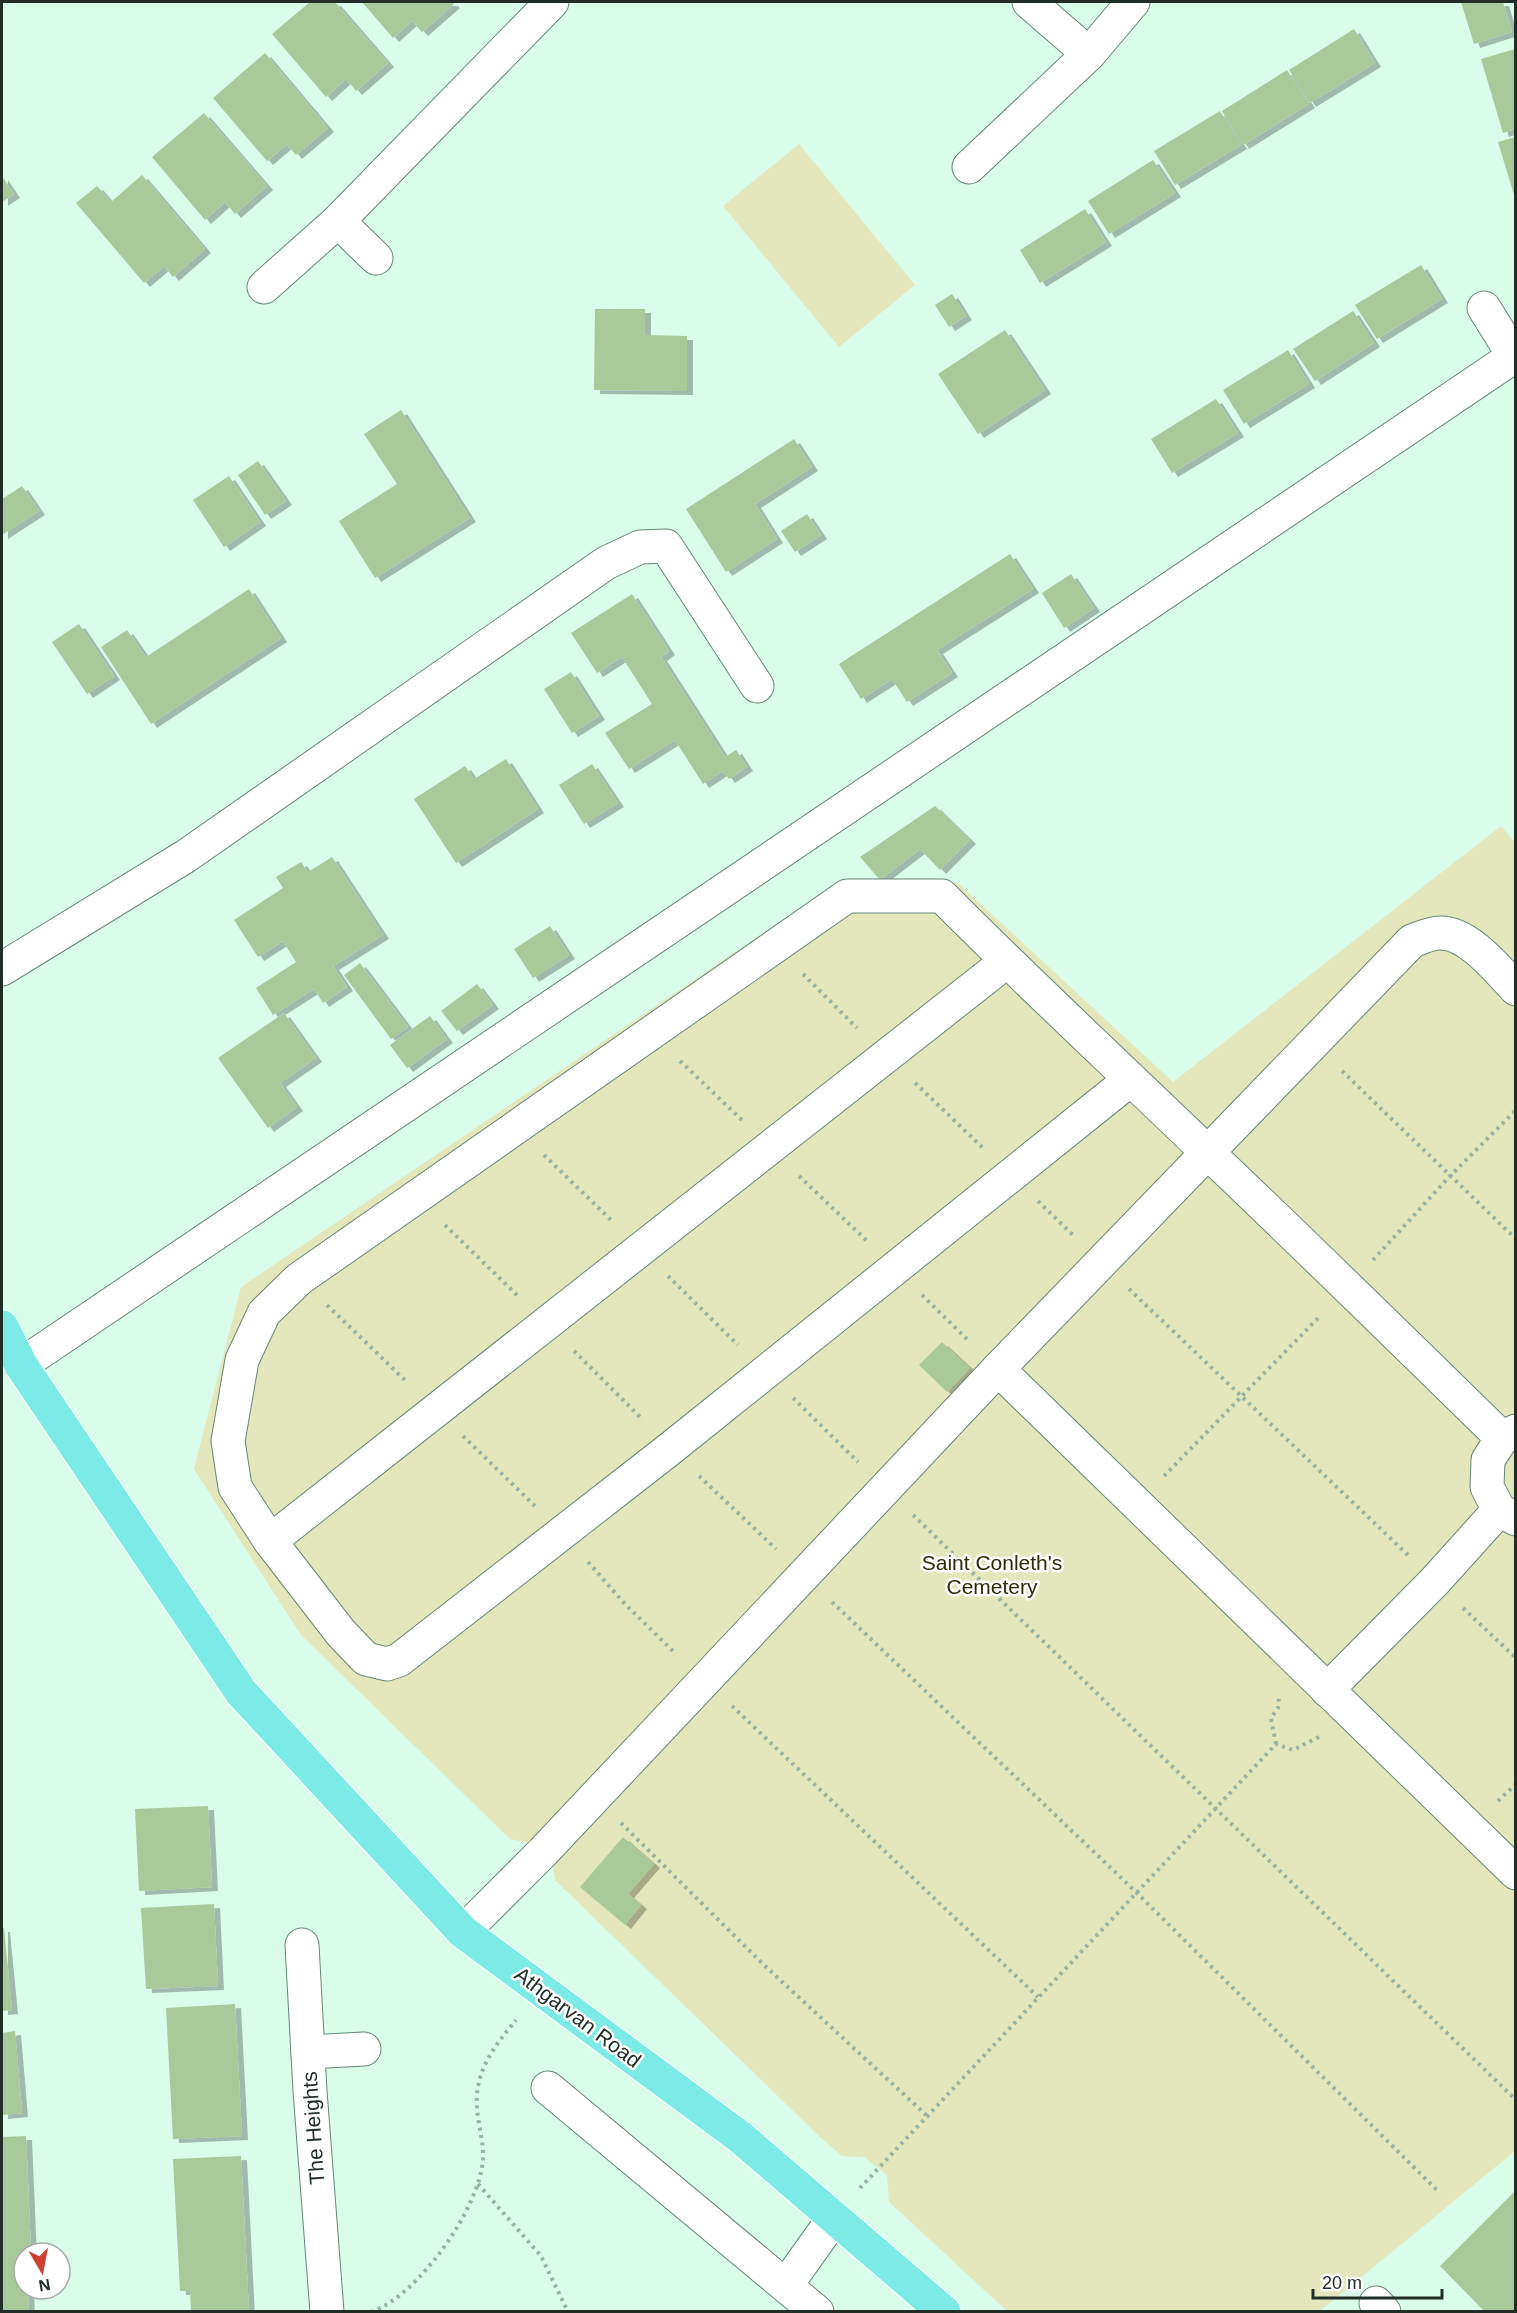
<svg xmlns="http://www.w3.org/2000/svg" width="1517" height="2313" font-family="Arial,sans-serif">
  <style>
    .green { fill: #e4e6bb }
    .building { fill: #a8c99a; filter: url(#shadow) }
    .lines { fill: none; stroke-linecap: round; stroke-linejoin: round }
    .minor-casing { stroke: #668776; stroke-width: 35 }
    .major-casing { stroke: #fff; stroke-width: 35 }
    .path { stroke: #96b2a3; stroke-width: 4; stroke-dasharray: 3 4.5; stroke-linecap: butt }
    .minor { stroke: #fff; stroke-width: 33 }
    .major { stroke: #7cebe6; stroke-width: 33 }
    .labels { text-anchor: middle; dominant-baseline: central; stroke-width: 5; stroke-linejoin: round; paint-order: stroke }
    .park-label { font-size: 21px; fill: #2c2c00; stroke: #fff }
    .street-label { font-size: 21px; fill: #202e27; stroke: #fff }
  </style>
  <defs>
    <filter id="shadow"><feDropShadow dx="6" dy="4" stdDeviation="0" flood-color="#0004"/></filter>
  </defs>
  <rect width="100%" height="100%" fill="#d9fdea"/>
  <!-- green -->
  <g class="green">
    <path d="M799 144 915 285 839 347 723 206Z"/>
    <path d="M1501 826 1516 844 1515 2151 1320 2311H1007L889 2202 887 2175 864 2157 842 2156 820 2137 555 1880 552 1858 533 1844 510 1839 301 1635 194 1469 241 1287 843 879 958 883 1173 1082Z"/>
  </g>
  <!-- building -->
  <g class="building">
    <path d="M310 2H335L388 63 356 91 346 79 326 97 272 34Z"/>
    <path d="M362 2H452L454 4 422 32 412 21 393 38Z"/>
    <path d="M1461 2H1503L1512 32 1474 44Z"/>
    <path d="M1354 29 1375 63 1310 103 1289 70Z"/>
    <path d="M1515 49V129L1503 133 1481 59Z"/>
    <path d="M265 53 328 128 296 155 287 144 267 161 213 98Z"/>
    <path d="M1287 70 1309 104 1243 145 1222 111Z"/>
    <path d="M1220 111 1241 145 1175 185 1154 151Z"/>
    <path d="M204 113 267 186 235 214 225 202 205 220 152 157Z"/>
    <path d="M1515 137V198L1498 142Z"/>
    <path d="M1153 160 1175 193 1109 234 1088 201Z"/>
    <path d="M142 175 205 249 173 277 164 266 144 283 76 203 97 186 111 202Z"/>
    <path d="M2 176 14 194 2 202Z"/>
    <path d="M1085 209 1106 242 1040 283 1020 250Z"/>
    <path d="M1421 265 1442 299 1377 339 1355 305Z"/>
    <path d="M952 294 966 316 949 327 935 305Z"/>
    <path d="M595 309H645V335L687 336V391L594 390Z"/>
    <path d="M1353 311 1374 343 1315 381 1293 349Z"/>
    <path d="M1005 330 1045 390 978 434 938 374Z"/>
    <path d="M1288 350 1309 384 1244 424 1223 390Z"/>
    <path d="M1216 399 1238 433 1172 473 1151 439Z"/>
    <path d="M401 410 470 518 375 578 339 521 397 484 364 434Z"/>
    <path d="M794 439 812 467 755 504 777 539 726 572 686 509Z"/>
    <path d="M258 461 286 501 265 515 238 475Z"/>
    <path d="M229 476 260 522 224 547 193 500Z"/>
    <path d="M22 486 39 511 2 535V499Z"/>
    <path d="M807 514 821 535 795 552 781 531Z"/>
    <path d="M1010 554 1033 589 937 650 952 673 907 702 892 679 861 699 839 664Z"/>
    <path d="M1071 574 1094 608 1064 628 1042 593Z"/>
    <path d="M249 589 281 638 151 724 101 647 127 630 146 657Z"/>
    <path d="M632 594 669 651 661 657 725 757 736 750 747 767 729 779 723 771 703 784 675 740 629 769 605 733 652 704 622 657 597 673 571 633Z"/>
    <path d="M79 624 114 676 87 694 52 642Z"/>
    <path d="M571 672 599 716 572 733 544 689Z"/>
    <path d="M506 759 538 809 456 863 414 799 465 766 474 779Z"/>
    <path d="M592 764 618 803 584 824 559 785Z"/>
    <path d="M935 806 970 840 940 870 920 849 880 880 860 857Z"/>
    <path d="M332 857 383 935 333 966 347 987 323 1003 314 989 273 1015 256 988 296 962 283 941 258 957 234 920 283 888 276 877 301 862 308 872Z"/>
    <path d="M550 926 569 955 533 978 514 949Z"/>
    <path d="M360 963 408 1027 391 1039 344 975Z"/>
    <path d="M477 984 493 1005 457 1031 441 1011Z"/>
    <path d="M284 1013 316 1058 280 1083 297 1107 268 1128 218 1058Z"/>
    <path d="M430 1016 447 1039 407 1068 390 1045Z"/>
    <path d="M942 1342 970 1368 947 1392 919 1365Z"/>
    <path d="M208 1806 212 1887 139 1891 135 1809Z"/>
    <path d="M623 1837 654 1864 628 1894 641 1905 625 1925 580 1887Z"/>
    <path d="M214 1904 218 1986 146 1989 141 1908Z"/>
    <path d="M2 1928H4L12 2010 2 2011Z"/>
    <path d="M235 2004 242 2136 173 2139 166 2008Z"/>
    <path d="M15 2031 22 2113 2 2115V2033Z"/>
    <path d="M26 2136 31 2253H24V2289H28L29 2311 2 2312V2137Z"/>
    <path d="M241 2156 249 2312H191L190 2291H180L173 2159Z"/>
    <path d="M1515 2191V2312H1485L1440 2266Z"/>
  </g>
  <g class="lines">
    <defs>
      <g id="minor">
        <path d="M1029 2 1089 54"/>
        <path d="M969 167 1089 54 1133 2"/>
        <path d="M338 221 376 258"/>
        <path d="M264 287 338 221 552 2"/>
        <path d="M1484 308 1514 356"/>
        <path d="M2 969 186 856 606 563 640 547 666 546 757 686"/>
        <path d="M1131 1079 671 1448 399 1660 387 1664 366 1659 341 1633 270 1541 235 1487 228 1441 242 1360 264 1313 299 1279 847 896H942C1028 983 1118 1066 1206 1151 1306 1246 1404 1342 1502 1438"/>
        <path d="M21 1365 1516 355"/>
        <path d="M998 1369 1516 1873"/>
        <path d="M1516 1431 1502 1438 1488 1460 1487 1487 1499 1510 1516 1519"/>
        <path d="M270 1541 1007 961"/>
        <path d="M1327 1690 1435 1581 1499 1510"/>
        <path d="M463 1932 543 1852 998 1369 1412 941C1420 938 1431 933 1440 933 1468 932 1498 970 1516 989"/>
        <path d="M302 1945 310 2091 327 2312"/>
        <path d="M308 2052 364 2049"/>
        <path d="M548 2088 817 2312"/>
        <path d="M787 2284 834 2218"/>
        <path d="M1376 2303 1384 2312"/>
      </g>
      <path id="major" d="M2 1327 21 1365 241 1692 463 1932 740 2137 944 2312"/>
    </defs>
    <!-- minor casing -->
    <use href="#minor" class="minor-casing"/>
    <!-- major casing -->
    <use href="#major" class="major-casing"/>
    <!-- path -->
    <g class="path">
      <path d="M803 974 857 1028"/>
      <path d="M680 1061 742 1120"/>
      <path d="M1342 1071 1516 1239"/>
      <path d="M915 1083 983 1148"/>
      <path d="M544 1155 614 1223"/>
      <path d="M799 1176 867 1241"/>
      <path d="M1038 1201 1074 1236"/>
      <path d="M445 1225 519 1297"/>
      <path d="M1373 1260 1450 1176 1516 1110"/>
      <path d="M668 1276 738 1345"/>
      <path d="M1129 1289 1408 1555"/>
      <path d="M922 1295 970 1342"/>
      <path d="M327 1305 408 1383"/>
      <path d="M574 1351 643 1420"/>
      <path d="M793 1398 858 1462"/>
      <path d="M463 1436 535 1506"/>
      <path d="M699 1476 776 1549"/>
      <path d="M1164 1476 1320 1316"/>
      <path d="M913 1515 1516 2100"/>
      <path d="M588 1562 625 1604 676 1654"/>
      <path d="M832 1602 1137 1893 1438 2191"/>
      <path d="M1463 1608 1516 1658"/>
      <path d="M732 1706 1038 1997"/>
      <path d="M1276 1744 1271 1718 1278 1708 1279 1696"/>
      <path d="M1498 1801 1516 1784"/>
      <path d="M621 1823 764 1965 926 2115"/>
      <path d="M478 2184 541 2256 568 2312"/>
      <path d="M860 2188 1276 1744 1293 1750 1319 1737"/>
      <path d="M371 2312C418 2296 480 2208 483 2159 484 2138 475 2116 477 2095 479 2065 498 2042 516 2020"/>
    </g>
    <!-- minor -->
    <use href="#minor" class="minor"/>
    <!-- major -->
    <use href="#major" class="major"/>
  </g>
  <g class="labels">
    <!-- park labels -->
    <g class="park-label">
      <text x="992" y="1562">Saint Conleth's<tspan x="992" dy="24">Cemetery</tspan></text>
    </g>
    <!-- street labels -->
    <g class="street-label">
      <text transform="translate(578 2017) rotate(37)">Athgarvan Road</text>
      <text transform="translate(313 2128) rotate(-94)">The Heights</text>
    </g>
  </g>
  <!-- border -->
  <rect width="1517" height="2313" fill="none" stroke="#202e27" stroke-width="6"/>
  <!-- north arrow -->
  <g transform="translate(42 2271) rotate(170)"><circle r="28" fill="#ffffff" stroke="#a6aba9" stroke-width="1.5"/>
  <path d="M0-4.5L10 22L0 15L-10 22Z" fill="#cd4032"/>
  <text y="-9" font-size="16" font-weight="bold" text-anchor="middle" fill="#202e27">N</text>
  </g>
  <!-- scale -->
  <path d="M1313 2289v9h129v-9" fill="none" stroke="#202e27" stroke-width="3"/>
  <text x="1322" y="2289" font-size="18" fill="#202e27" stroke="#ffffff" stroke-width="4.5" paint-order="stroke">20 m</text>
</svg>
